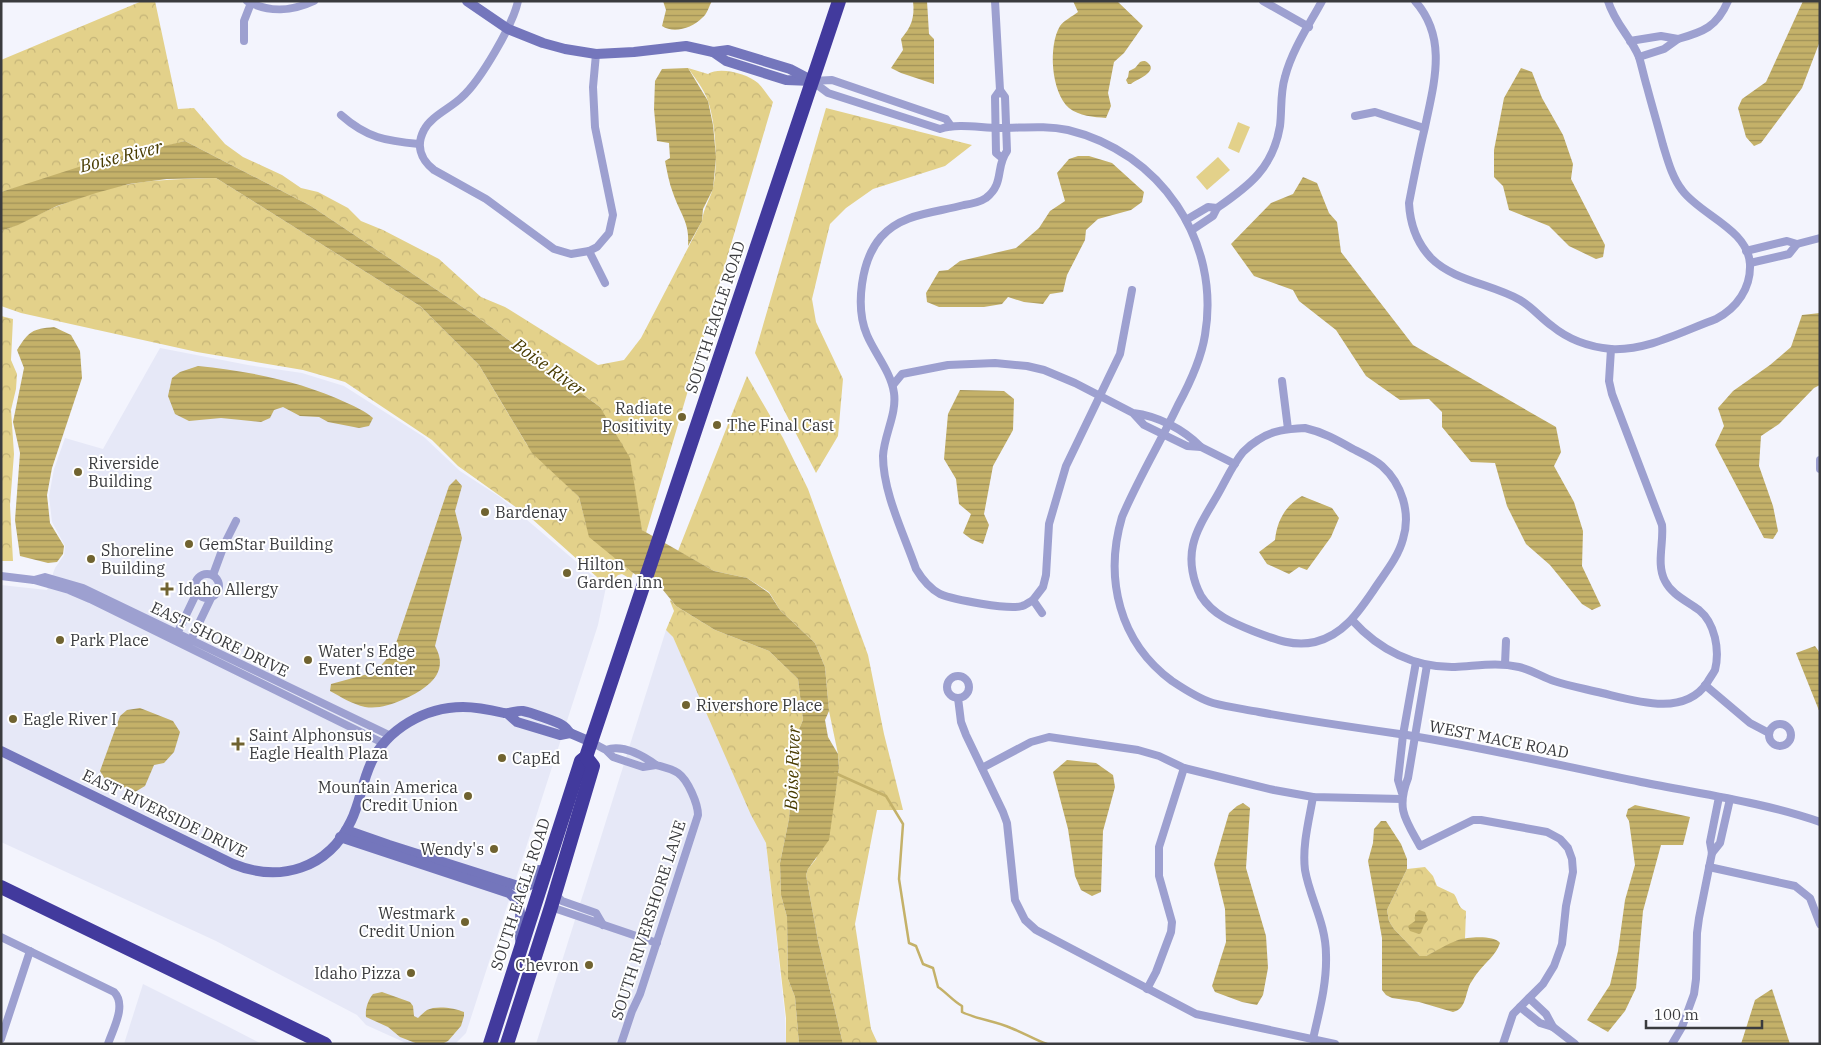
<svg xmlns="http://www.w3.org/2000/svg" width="1821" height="1045" font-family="'IBM Plex Serif',serif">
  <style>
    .built { fill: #e6e8f7 }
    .forest { fill: url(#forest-crowns) }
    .pitch { fill: #e3d18a }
    .water { fill: url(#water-rules) }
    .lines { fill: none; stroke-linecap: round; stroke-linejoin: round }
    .stream { stroke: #c4b169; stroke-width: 2.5 }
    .street { stroke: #9da0d0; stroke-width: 8 }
    .secondary { stroke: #7476bc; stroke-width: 10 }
    .highway { stroke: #423a9d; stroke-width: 14 }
    .poi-dot { fill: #706330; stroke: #fff; stroke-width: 2 }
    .labels { text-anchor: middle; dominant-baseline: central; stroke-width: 4; stroke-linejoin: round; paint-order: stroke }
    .street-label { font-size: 16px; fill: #3a3b3e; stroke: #fff }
    .poi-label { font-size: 16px; fill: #3a3b3e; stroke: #fff; text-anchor: start }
    .water-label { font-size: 18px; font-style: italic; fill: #483b00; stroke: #fff }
  </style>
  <defs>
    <pattern id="forest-crowns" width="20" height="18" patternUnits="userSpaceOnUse" patternTransform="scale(1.25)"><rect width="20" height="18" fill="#e3d18a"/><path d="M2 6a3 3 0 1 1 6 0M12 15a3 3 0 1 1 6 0" fill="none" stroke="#c4b478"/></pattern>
    <pattern id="water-rules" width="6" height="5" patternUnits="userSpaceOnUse" patternTransform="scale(1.25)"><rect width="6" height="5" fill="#c4b169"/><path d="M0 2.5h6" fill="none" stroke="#a09158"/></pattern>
  </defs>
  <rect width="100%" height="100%" fill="#f3f4fd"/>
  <!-- built -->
  <g class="built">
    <path d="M160 348 248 365 302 373 344 386 424 437 460 471 500 497 606 587 598 625 466 1033 455 1044H408L366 1025 357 1015 216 941 1 842V585L47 590 55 568 64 555 65 546 52 522 49 496 54 469 65 438 103 449Z"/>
    <path d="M666 630 673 637 766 843 785 1016 786 1044H536Z"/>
    <path d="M143 984 225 1025 262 1044H124Z"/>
  </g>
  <!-- forest -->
  <g class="forest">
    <path d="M142 1H155L178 109 194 108 225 144 243 157 282 175 301 188 318 192 348 208 361 221 383 230 439 259 481 297 505 307 598 365 624 360 641 338 702 221C704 206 710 200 713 188 718 165 716 124 708 101 704 89 695 78 688 68L708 74C720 66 748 74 758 83 763 88 768 96 773 102L646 533 642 530 600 407 476 316 311 206 185 141 1 192V60Z"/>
    <path d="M826 108 972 145 945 166 873 189 846 208 830 224 812 299 816 322 843 379 838 436 816 473 755 353Z"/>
    <path d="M216 178 420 306 479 365 527 445 579 497 586 524 621 563 633 573 631 579 622 574 618 575 607 586 531 518 458 466 432 440 345 382 303 370 197 352 21 313 1 306V231C21 224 38 214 58 206 81 197 107 187 131 184 159 179 188 179 216 178Z"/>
    <path d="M1 316 13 319 11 360 17 374 16 389 11 410 14 454 10 505 13 561H1Z"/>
    <path d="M747 376 783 438 808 489 868 655 884 734 903 810H877L855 924 871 1029 878 1044H843L818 941 806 875 808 869 816 859 834 800 839 768 838 754 829 711 825 667 815 643 780 610 769 592 747 578 714 571 678 551Z"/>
    <path d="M671 600 676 606 715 630 769 651 798 679 803 720 793 743 798 770 792 780 789 819 780 863 781 895 787 917 788 979 795 997 799 1044H786V1018L766 843 751 815 673 637 666 630 674 611 670 601Z"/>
    <path d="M1425 867 1433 876 1437 886 1454 894C1459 901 1457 907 1466 911L1465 939 1459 940 1426 956H1420L1394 929 1389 921 1387 910 1407 869Z"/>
  </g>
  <!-- pitch -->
  <g class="pitch">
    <path d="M1238 122 1250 127 1239 153 1228 148Z"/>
    <path d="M1218 157 1230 170 1207 190 1196 177Z"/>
  </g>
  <!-- water -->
  <g class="water">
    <path d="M663 1H712C709 6 707 15 702 18 692 28 674 34 662 26L666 10Z"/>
    <path d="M913 1H927L929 34 934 39V84L901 73 891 68 903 50 901 39C911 27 915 18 913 1Z"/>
    <path d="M1073 1H1117L1143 26 1124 53 1114 62 1108 93 1111 106 1106 118C1094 117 1079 116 1069 108 1051 92 1048 46 1060 26 1063 21 1073 16 1078 12Z"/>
    <path d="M1803 1H1820V41L1802 88 1761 143 1754 146 1746 137 1738 108 1742 99 1766 82Z"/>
    <path d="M1140 62C1143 61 1145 60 1148 63 1159 72 1135 80 1131 84H1128L1126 80 1128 77 1129 71 1135 68Z"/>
    <path d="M688 68 708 101 713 125 716 157 713 189 703 209 702 221 688 246C690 222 680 214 673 193 669 183 667 171 665 161L670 158 669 143 657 141 654 109 655 81 662 69Z"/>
    <path d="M1521 68 1532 72 1542 98 1563 135 1573 164 1571 179 1605 245 1603 257 1596 259 1569 246 1549 226 1509 210 1503 186 1494 177V150L1504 98Z"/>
    <path d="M185 141 311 206 476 316 600 407 630 458 642 530 714 571 747 578 769 593 780 610 815 643 825 667 829 711 825 720 828 737 838 754 839 768 829 840 808 869 806 875 818 941 843 1044H799L795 997 788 979 787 917 781 895 780 863 789 819 792 780 798 770 793 743 803 720 798 679 769 651 715 630 676 606 663 590 633 573 589 537 579 497 532 453 479 365 420 306 216 178 167 179 129 184 96 193 57 206 18 225 1 231V192L88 164Z"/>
    <path d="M1078 156H1089L1112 163 1144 192 1142 202 1131 210 1098 219 1086 230 1085 240 1067 275 1063 292 1050 294 1043 304 1024 302 1008 297 1002 304 984 307H939L927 302 926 293 939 271 948 270 960 261 1016 248 1039 228 1050 211 1065 201 1057 173 1069 159Z"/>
    <path d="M1303 177 1317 183 1329 213 1337 222 1341 252 1413 345 1556 427 1561 452 1554 466 1574 502 1583 531 1582 566 1601 606 1592 610 1582 604 1550 565 1526 544 1507 506 1495 463 1471 462 1442 427V412L1429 399 1400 400 1366 376 1336 330 1299 301 1293 290 1254 276 1231 244 1271 203 1293 194Z"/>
    <path d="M1820 313V385L1814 388 1779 424 1761 436 1759 466 1773 506 1778 531 1773 539 1764 538 1715 445 1724 426 1718 408 1733 391 1770 365 1791 347 1802 315Z"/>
    <path d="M54 327 71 335 80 351 82 378 52 468 47 495 50 523 64 546 63 554 57 562 48 563 20 556 15 520 20 453 13 422 24 368 17 350C29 331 32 329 54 327Z"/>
    <path d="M198 366C248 371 301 381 347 403 356 407 365 411 373 418L369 426 359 428 328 422 319 417 300 416 283 407 274 410 270 418 261 422 221 418 189 421 175 414 168 396 172 378 180 372Z"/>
    <path d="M960 390 1004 391 1014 399 1013 430 993 466 984 514 989 525 983 544 971 539 963 533 971 514 959 504 956 479 944 459 948 414Z"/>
    <path d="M456 479 462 486 455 511 462 538 435 646C451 674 425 690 402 700 390 705 378 709 365 707 352 704 341 697 330 691L331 684 375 672 393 652 449 486Z"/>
    <path d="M1302 496 1332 508 1339 518 1331 537 1307 570 1299 567 1289 574 1267 564 1259 552 1275 540C1277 521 1285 506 1302 496Z"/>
    <path d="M1815 646 1820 653V713L1796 653Z"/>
    <path d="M140 708 173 721 180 732 174 752 164 763 154 765 145 786 135 792 105 779 100 771 120 716 127 710Z"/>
    <path d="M1067 760 1096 763 1113 775 1115 787 1103 831 1101 892 1092 896 1081 890 1075 876 1068 829 1053 772Z"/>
    <path d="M1243 803 1250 808 1246 868 1266 936 1268 968 1263 995 1257 1005 1242 1002 1215 992 1212 986 1226 942 1225 909 1214 864 1229 813 1237 806Z"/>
    <path d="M1635 805 1690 817 1683 845H1661L1643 911 1636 988 1625 1011 1608 1032 1587 1020 1610 985 1618 951 1625 900 1635 865 1629 821 1626 816 1628 809Z"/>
    <path d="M1381 821H1386L1401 844 1407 859V869L1387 910 1389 921 1394 929 1420 956H1426C1436 951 1447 944 1458 940 1468 937 1494 935 1500 943 1496 955 1486 962 1479 971 1475 975 1473 980 1470 984 1465 995 1466 1009 1453 1012L1419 1002 1392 998 1386 995 1382 990V938L1368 861 1373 843 1374 829Z"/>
    <path d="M1419 910 1425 912 1428 920 1424 925 1421 933 1419 934 1410 931 1408 926 1415 921V914Z"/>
    <path d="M1772 989 1790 1044H1741L1755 1000Z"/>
    <path d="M382 992 410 1002 413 1006 414 1016 418 1018C421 1015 424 1012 427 1010 436 1005 455 1008 464 1012V1016L461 1026 448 1041 442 1044H418L400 1037 388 1027 366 1017C365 1009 368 1000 373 994Z"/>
  </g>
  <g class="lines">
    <!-- stream -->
    <path class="stream" d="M835 773 886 796 903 824 899 879 909 943 916 946 923 964 933 968 938 987C947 993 953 1001 962 1006V1012C976 1019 995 1021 1011 1028 1024 1033 1035 1040 1047 1044"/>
    <!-- street -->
    <g class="street">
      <path d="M247 1C269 13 293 11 314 1"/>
      <path d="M518 1C513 25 480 81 462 97 451 108 431 116 424 130 416 145 420 159 434 170L486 199 554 249 571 254 589 251 605 283"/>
      <path d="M995 1 1000 90"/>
      <path d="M1263 1 1309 27"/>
      <path d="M1415 1C1448 38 1434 83 1425 127 1419 152 1414 177 1409 203 1410 224 1416 242 1431 258 1454 281 1492 284 1520 300 1532 307 1541 318 1552 326 1569 340 1590 347 1611 349 1647 351 1683 331 1716 319 1737 308 1751 288 1750 264 1748 229 1700 215 1682 190 1672 177 1668 161 1663 145 1658 126 1652 106 1647 87 1644 77 1642 67 1639 57 1631 37 1615 24 1608 1"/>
      <path d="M1678 39C1703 32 1717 27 1728 1"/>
      <path d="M244 41V21L251 3"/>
      <path d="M1630 41 1661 36 1678 39 1664 49 1639 57"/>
      <path d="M812 81 828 93 940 129C959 123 980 128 1000 128 1023 128 1045 125 1068 130 1160 152 1221 241 1205 335 1201 360 1190 383 1178 405 1160 443 1138 479 1122 517 1104 578 1119 642 1172 681 1184 689 1199 699 1213 703 1228 707 1244 709 1259 712 1308 721 1358 728 1407 735 1485 748 1563 766 1641 782 1700 794 1763 802 1820 822"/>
      <path d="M812 81 832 80 946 119 951 126"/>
      <path d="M341 115C367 138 386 141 419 144"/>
      <path d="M1355 116 1375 112 1424 128"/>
      <path d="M1002 158 996 153 995 97 1000 90 1005 97 1007 151C995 167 1005 183 986 198 980 202 971 204 964 205 935 213 902 213 881 237 861 260 855 307 867 335 875 354 891 372 894 393 897 414 884 435 883 456 883 493 904 534 916 569 922 579 929 588 940 594 954 600 1009 610 1022 606 1026 605 1029 602 1033 600"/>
      <path d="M1217 208C1249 186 1273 168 1280 126 1282 110 1280 93 1285 77 1292 50 1309 25 1322 1"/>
      <path d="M1186 220 1208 207 1217 208 1213 216 1192 230"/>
      <path d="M1797 244 1820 238"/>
      <path d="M589 251 597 247 609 233 613 215 595 127 593 87 596 54"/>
      <path d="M1746 251 1787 241 1797 244 1789 254 1750 263"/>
      <path d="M1282 381 1288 429"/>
      <path d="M893 385 902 374 948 365 995 363 1027 366 1044 370 1075 383 1133 413 1144 425 1187 446 1201 447C1183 429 1158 416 1133 413"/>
      <path d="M1305 428C1323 432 1337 440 1353 449 1363 454 1374 459 1382 466 1402 484 1411 513 1403 539 1398 558 1384 574 1373 591 1358 613 1343 635 1315 642 1293 647 1274 639 1253 631 1233 623 1213 615 1201 596 1193 581 1189 562 1193 545 1197 527 1209 510 1218 494 1226 480 1233 464 1243 452 1247 448 1253 443 1258 440 1272 430 1288 429 1305 428Z"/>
      <path d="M1201 447 1235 464"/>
      <path d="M1820 460V469"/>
      <circle cx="207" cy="586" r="12"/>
      <path d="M213 575 224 545 236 521"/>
      <path d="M1 576 34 580"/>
      <path d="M1042 613 1033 600 1043 587 1046 575 1049 524 1066 466 1120 354 1132 290"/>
      <path d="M1352 620C1379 650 1415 668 1455 667 1477 666 1497 662 1519 667 1532 670 1542 677 1554 681 1569 686 1586 689 1602 693 1635 701 1684 717 1707 683 1709 679 1713 674 1715 670 1720 650 1715 623 1699 610 1687 601 1672 595 1665 581 1656 564 1664 543 1662 525L1612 394 1609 381 1611 349"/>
      <path d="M175 638 197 592"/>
      <path d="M189 644 211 598"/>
      <path d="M1505 664 1506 641"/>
      <path d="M1427 665 1408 778C1396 809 1405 819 1420 846L1473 820H1481L1547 832 1560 839 1568 848 1572 859 1573 872 1566 906 1562 944 1554 966 1543 984 1513 1014 1503 1044"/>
      <circle cx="958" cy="687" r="11"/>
      <path d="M1705 685 1750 723 1769 733"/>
      <path d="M958 698 961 722 966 735 1003 812 1007 823 1015 900 1025 920 1036 930 1196 1014 1335 1044"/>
      <circle cx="1780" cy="735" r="11"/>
      <path d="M591 742 606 750 613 757 643 767 656 765C642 755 623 744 606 750"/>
      <path d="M383 743 90 599 69 590 34 580 45 577 83 588 391 736"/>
      <path d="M982 768 1031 742 1049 737 1138 750 1159 756 1184 768 1274 790 1313 797 1402 799"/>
      <path d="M1402 793 1398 780 1403 735 1416 662"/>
      <path d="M1313 797C1309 820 1302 846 1305 870 1310 899 1326 923 1326 955 1327 984 1319 1012 1313 1039"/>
      <path d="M1712 853 1720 843 1730 799"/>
      <path d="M1709 867 1795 886 1810 898 1820 924"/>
      <path d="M557 892 558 897 562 901 596 913 603 925"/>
      <path d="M551 907 657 943"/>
      <path d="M1 937 114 992C127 1005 113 1029 108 1044"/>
      <path d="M1147 989 1156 972 1171 932 1172 922 1159 876V847L1184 768"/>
      <path d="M1529 998 1546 1014 1553 1027"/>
      <path d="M1520 1007 1540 1023 1553 1027 1575 1044"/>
      <path d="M1 1039 30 951"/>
      <path d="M621 1044 632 1011 640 994 698 815C698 804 688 780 678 773 672 769 663 767 656 765"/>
      <path d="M1672 1044 1682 1027 1694 994 1696 979 1697 933 1699 918 1712 853 1710 842 1719 797"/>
    </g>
    <!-- secondary -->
    <g class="secondary">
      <path d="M467 1 508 29 543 43 565 49 596 54 634 52 686 46 713 52 726 61 786 80 812 81"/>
      <path d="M713 52 728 50 790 69 809 79"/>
      <path d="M570 733 591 742"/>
      <path d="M1 751 233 864C280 883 328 869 351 821 360 803 362 782 371 763 387 729 425 707 463 707 477 707 491 710 504 713 511 714 517 710 523 711 529 712 558 722 562 725 565 726 568 731 570 733L560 735 517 722 508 714"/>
      <path d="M346 830 389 845 521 887 528 886 535 882 539 870"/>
      <path d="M340 837 509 893C528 909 516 924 521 945"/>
    </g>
    <!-- highway -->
    <g class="highway">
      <path d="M1 887 325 1044"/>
      <path d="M490 1044 581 761 586 757 839 1"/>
      <path d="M507 1044 551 907 593 766 586 757"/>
    </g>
  </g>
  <!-- markers -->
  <g class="poi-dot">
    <circle cx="682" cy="417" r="5"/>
    <circle cx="717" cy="425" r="5"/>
    <circle cx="78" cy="472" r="5"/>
    <circle cx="485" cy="512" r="5"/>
    <circle cx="189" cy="544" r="5"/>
    <circle cx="91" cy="559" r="5"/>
    <circle cx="567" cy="573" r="5"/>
    <path d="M164.5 581.5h5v5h5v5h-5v5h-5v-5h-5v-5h5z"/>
    <circle cx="60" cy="640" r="5"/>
    <circle cx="308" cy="660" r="5"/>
    <circle cx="686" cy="705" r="5"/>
    <circle cx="13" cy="719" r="5"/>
    <path d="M235.5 736.5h5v5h5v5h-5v5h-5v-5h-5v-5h5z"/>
    <circle cx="502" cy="758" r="5"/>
    <circle cx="468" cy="796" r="5"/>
    <circle cx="494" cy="849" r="5"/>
    <circle cx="465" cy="922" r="5"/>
    <circle cx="589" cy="965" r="5"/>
    <circle cx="411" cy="973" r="5"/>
  </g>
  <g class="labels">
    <!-- street labels -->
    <g class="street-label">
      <text transform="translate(715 317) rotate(-72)">SOUTH EAGLE ROAD</text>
      <text transform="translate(220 639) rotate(26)">EAST SHORE DRIVE</text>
      <text transform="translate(1499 739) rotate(11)">WEST MACE ROAD</text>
      <text transform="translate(165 813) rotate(26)">EAST RIVERSIDE DRIVE</text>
      <text transform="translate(520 894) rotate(-72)">SOUTH EAGLE ROAD</text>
      <text transform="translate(648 920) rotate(-72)">SOUTH RIVERSHORE LANE</text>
    </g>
    <!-- poi labels -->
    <g class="poi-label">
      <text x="672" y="408" text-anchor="end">Radiate<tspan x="672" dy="18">Positivity</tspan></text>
      <text x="727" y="425">The Final Cast</text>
      <text x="88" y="463">Riverside<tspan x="88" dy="18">Building</tspan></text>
      <text x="495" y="512">Bardenay</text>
      <text x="199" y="544">GemStar Building</text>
      <text x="101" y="550">Shoreline<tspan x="101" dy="18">Building</tspan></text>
      <text x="577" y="564">Hilton<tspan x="577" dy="18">Garden Inn</tspan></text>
      <text x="178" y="589">Idaho Allergy</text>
      <text x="70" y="640">Park Place</text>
      <text x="318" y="651">Water's Edge<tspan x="318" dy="18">Event Center</tspan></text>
      <text x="696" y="705">Rivershore Place</text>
      <text x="23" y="719">Eagle River I</text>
      <text x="249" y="735">Saint Alphonsus<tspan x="249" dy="18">Eagle Health Plaza</tspan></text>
      <text x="512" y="758">CapEd</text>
      <text x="458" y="787" text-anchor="end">Mountain America<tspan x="458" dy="18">Credit Union</tspan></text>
      <text x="484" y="849" text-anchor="end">Wendy's</text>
      <text x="455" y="913" text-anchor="end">Westmark<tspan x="455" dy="18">Credit Union</tspan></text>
      <text x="579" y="965" text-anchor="end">Chevron</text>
      <text x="401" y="973" text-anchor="end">Idaho Pizza</text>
    </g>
    <!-- water labels -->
    <g class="water-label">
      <text transform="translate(121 156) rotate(-14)">Boise River</text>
      <text transform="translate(549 367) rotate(36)">Boise River</text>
      <text transform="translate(792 768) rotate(-88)">Boise River</text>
    </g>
  </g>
  <!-- border -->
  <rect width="1821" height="1045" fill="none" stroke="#3a3b3e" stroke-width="5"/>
  <!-- scale -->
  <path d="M1646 1020v8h116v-8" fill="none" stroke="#3a3b3e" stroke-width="2.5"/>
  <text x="1654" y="1020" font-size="15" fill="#3a3b3e" stroke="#ffffff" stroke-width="4" paint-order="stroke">100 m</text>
</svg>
